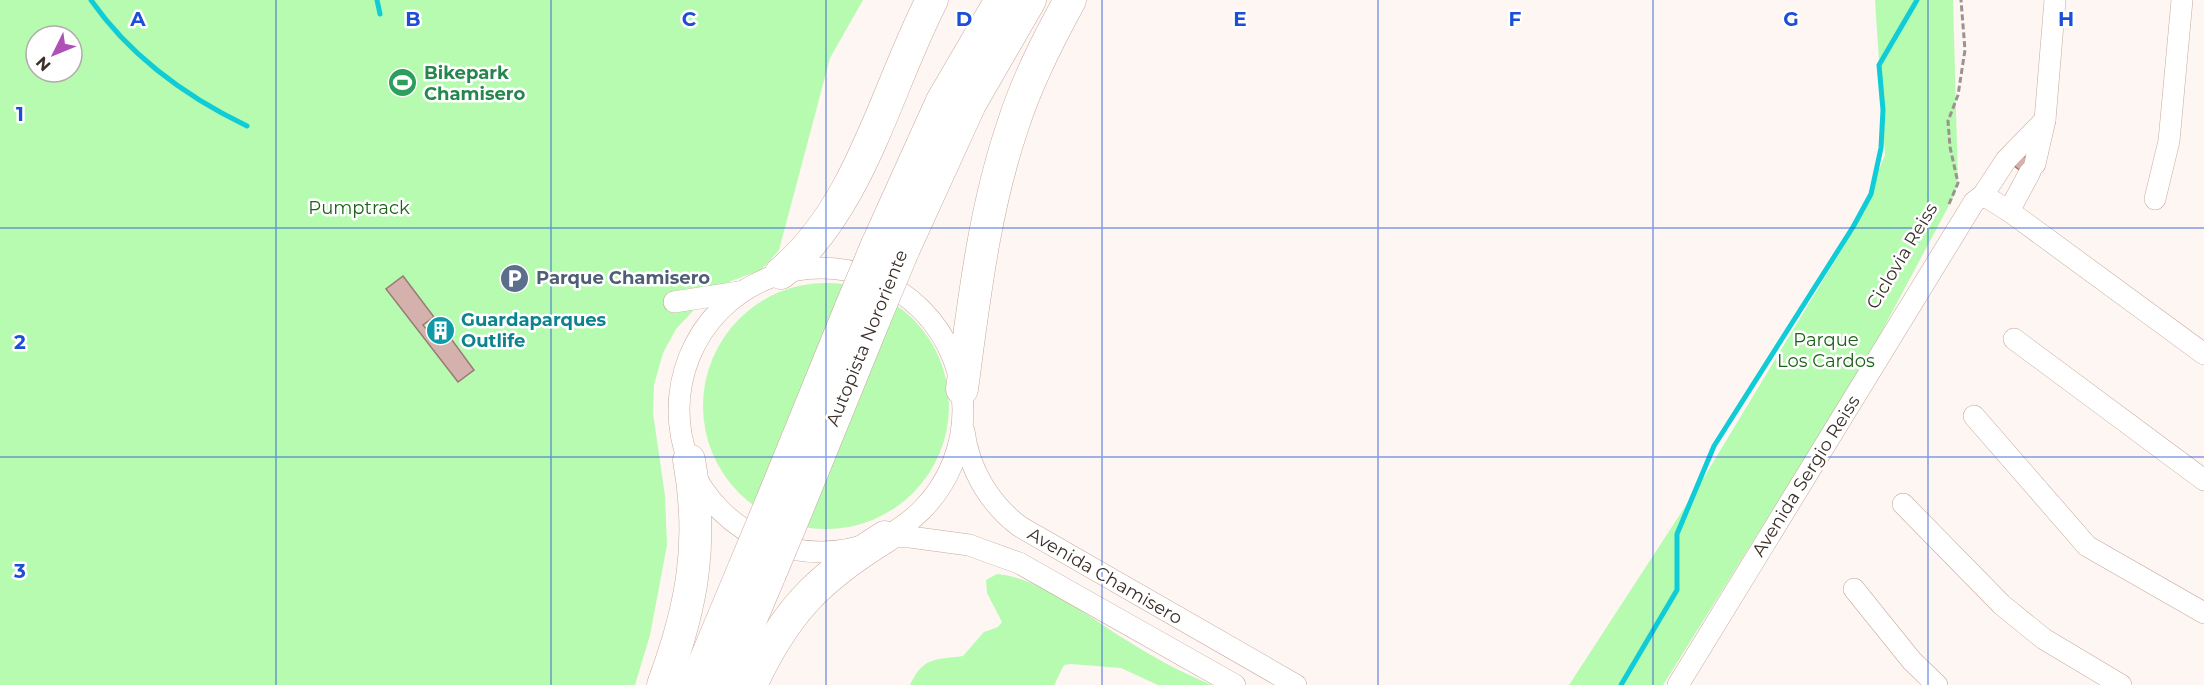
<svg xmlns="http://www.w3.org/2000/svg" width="2204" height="685" font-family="Montserrat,sans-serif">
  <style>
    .green { fill: #b6fbb0; fill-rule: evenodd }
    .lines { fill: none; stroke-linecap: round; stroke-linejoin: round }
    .stream { stroke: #0fccd7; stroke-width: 5 }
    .building { fill: #d4b1ac; stroke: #9a7975; stroke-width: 1.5 }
    .minor-casing { stroke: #c8a89c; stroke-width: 22 }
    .highway-casing { stroke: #c8a89c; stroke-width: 33 }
    .path { stroke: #9c928e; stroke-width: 3; stroke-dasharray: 6 3; stroke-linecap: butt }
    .minor { stroke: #fff; stroke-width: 21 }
    .highway { stroke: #fff; stroke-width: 32 }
    .highway-bridge-casing { stroke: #c8a89c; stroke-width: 33; stroke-linecap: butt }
    .highway-bridge { stroke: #fff; stroke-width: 32 }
    .grid { fill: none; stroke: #1d4ed8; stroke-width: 1.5; stroke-opacity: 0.55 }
    .labels { text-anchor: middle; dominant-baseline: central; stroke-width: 5; stroke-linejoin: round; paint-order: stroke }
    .leisure-label { font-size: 18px; font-weight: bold; fill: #27864d; stroke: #fff; text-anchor: start }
    .park-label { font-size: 18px; fill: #1c6218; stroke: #fff }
    .street-label { font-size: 18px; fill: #3c2f2a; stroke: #fff }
    .service-label { font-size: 18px; font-weight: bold; fill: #4e5e75; stroke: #fff; text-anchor: start }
    .culture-label { font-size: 18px; font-weight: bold; fill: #0d838f; stroke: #fff; text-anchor: start }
    .grid-label { font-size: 20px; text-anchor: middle; font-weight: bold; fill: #1d4ed8; stroke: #fff; stroke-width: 5; stroke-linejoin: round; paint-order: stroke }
  </style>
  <rect width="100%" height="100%" fill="#fdf6f3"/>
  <!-- green -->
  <g class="green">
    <path d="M0 0H863L830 58 779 250 761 270 731 281 708 295 676 329 663 353 654 385 653 413 665 496 667 545 650 635 635 685H0ZM36 36H72V72H36Z"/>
    <path d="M1875 0H1953L1958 183 1954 196 1867 359 1663 685H1569L1703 479 1854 229 1885 155Z"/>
    <circle cx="826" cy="406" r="123"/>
    <path d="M997 574C1041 578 1089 617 1126 640 1153 657 1182 673 1212 685H1158L1121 668 1071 664 1064 665 1054 685H910C923 657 934 660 963 656L984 632 998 627 1002 622 987 593 986 580Z"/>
  </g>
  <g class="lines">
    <!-- stream -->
    <g class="stream">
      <path d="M91 0C130 56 187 97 247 126"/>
      <path d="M377 0 380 14"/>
      <path d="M1621 685 1677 590V534L1714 446 1853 227 1871 194 1881 148 1883 110 1879 65 1917 0"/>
    </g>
  </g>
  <!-- building -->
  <g class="building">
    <path d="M2021 154 2041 169 2022 172 2013 165Z"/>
    <path d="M403 276 434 317 423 325 430 334 441 325 474 370 458 382 386 289Z"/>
  </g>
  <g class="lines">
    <defs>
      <g id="minor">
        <path d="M2035 164 2045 120 2055 0"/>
        <path d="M1983 195 2009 211 2204 354"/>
        <path d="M2155 199 2169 141 2182 0"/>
        <path d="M2009 211 2030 172"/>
        <circle cx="821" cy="410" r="142"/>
        <path d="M674 302 739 292"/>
        <path d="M2014 339 2204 480"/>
        <path d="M1974 416 2087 546 2204 613"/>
        <path d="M964 431C969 469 989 503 1019 526L1296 685"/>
        <path d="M1903 504 2002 605 2044 639 2121 685"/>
        <path d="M886 537H910L969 545 1019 563 1235 685"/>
        <path d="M1854 589 1912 661 1937 685"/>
        <path d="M1678 685 1974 202 1983 195 2006 160 2045 120"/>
      </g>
      <g id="highway">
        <path d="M877 245 942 101 1001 0"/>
        <path d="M902 253 970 104 1030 0"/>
        <path d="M781 273C860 208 886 89 932 0"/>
        <path d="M962 389C974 300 984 210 1013 125 1027 81 1048 40 1070 0"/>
        <path d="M771 503 851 307"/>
        <path d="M796 512 875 318"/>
        <path d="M663 685C692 607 704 543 689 460"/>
        <path d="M695 685 744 568"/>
        <path d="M723 685 770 574"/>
        <path d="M751 685C785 612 817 579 885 537"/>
      </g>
    </defs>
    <!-- minor casing -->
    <use href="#minor" class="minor-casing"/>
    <!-- highway casing -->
    <use href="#highway" class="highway-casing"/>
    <!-- path -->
    <path class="path" d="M1949 204 1958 183 1950 147 1948 121 1958 95 1965 50 1961 0"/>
    <!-- minor -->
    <use href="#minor" class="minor"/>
    <!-- highway -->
    <use href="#highway" class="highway"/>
    <defs>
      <g id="highway-bridge">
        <path d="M851 307 877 245"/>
        <path d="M875 318 902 253"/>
        <path d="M744 568 771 503"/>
        <path d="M770 574 796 512"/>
      </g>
    </defs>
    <!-- highway-bridge casing -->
    <use href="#highway-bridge" class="highway-bridge-casing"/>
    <!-- highway-bridge -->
    <use href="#highway-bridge" class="highway-bridge"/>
  </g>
  <!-- grid -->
  <path class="grid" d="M276 0V685M551 0V685M826 0V685M1102 0V685M1378 0V685M1653 0V685M1928 0V685M0 228H2204M0 457H2204"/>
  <!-- icons -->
  <defs>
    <symbol id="stadium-disc" viewBox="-11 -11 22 22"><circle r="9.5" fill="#2e9e5b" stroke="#fff"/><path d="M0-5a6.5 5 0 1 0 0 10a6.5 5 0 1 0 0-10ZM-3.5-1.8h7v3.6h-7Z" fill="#fff"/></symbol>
    <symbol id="parking-disc" viewBox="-11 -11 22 22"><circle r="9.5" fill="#5c6f8a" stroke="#fff"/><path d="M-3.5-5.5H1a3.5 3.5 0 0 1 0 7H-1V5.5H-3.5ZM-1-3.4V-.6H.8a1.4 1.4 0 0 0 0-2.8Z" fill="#fff"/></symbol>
    <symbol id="building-disc" viewBox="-11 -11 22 22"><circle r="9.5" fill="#0f9aa8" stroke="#fff"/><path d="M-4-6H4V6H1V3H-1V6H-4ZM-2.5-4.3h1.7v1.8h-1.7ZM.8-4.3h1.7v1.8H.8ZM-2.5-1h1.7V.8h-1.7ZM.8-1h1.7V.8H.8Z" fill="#fff"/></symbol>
  </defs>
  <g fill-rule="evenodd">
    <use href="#stadium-disc" x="386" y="66" width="33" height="33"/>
    <use href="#parking-disc" x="498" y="262" width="33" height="33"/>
    <use href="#building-disc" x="424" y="314" width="33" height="33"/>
  </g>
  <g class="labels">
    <!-- leisure labels -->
    <g class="leisure-label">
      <text x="424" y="73">Bikepark<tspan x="424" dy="21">Chamisero</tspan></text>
    </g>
    <!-- park labels -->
    <g class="park-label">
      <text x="359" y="208">Pumptrack</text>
      <text x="1826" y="340">Parque<tspan x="1826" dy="21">Los Cardos</tspan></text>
    </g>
    <!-- street labels -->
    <g class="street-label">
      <text transform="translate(1902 256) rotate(-59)">Ciclovia Reiss</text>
      <text transform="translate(867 338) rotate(-68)">Autopista Nororiente</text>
      <text transform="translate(1806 476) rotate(-58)">Avenida Sergio Reiss</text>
      <text transform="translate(1105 576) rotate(30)">Avenida Chamisero</text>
    </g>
    <!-- service labels -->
    <g class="service-label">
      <text x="536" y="278">Parque Chamisero</text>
    </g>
    <!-- culture labels -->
    <g class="culture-label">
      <text x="461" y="320">Guardaparques<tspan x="461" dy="21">Outlife</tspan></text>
    </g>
  </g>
  <g class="grid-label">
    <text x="138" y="26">A</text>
    <text x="413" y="26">B</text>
    <text x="689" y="26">C</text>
    <text x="964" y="26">D</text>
    <text x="1240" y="26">E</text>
    <text x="1515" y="26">F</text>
    <text x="1791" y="26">G</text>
    <text x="2066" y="26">H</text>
    <text x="20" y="121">1</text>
    <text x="20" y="349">2</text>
    <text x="20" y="578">3</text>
  </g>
  <!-- north arrow -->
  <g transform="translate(54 54) rotate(227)"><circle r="28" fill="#ffffff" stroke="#b1acaa" stroke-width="1.5"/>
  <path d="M0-4.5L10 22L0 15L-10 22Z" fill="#af50b9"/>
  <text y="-9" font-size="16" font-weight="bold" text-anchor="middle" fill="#3c2f2a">N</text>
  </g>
</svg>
